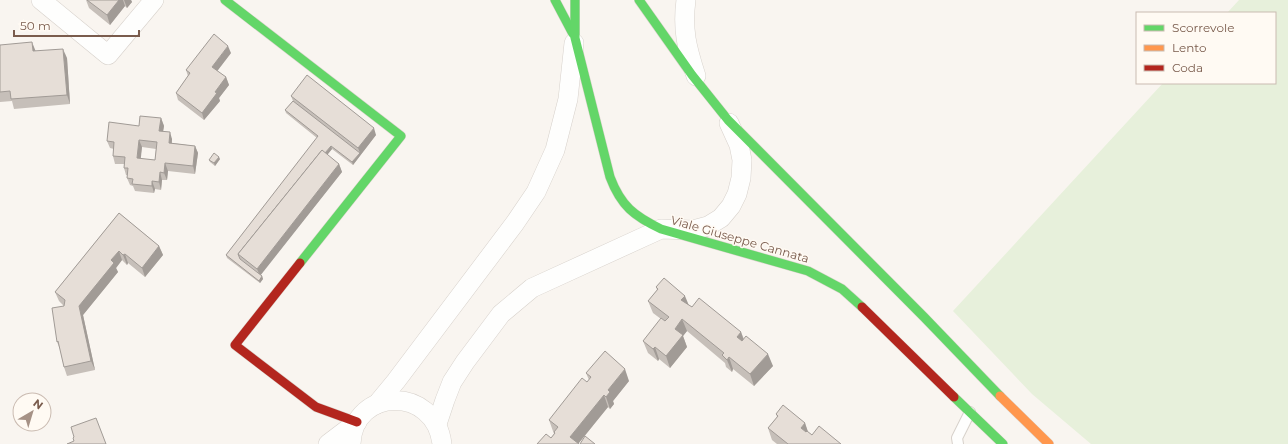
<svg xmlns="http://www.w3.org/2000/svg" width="1288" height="444" font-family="Montserrat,sans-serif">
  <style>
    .green { fill: #e7f0db }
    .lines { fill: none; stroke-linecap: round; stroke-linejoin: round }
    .lane-casing { stroke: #d7d1cb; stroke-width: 12 }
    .street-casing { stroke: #d7d1cb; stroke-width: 20 }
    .fast-casing { stroke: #d9d2cb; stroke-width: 10 }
    .slow-casing { stroke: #d9d2cb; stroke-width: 10 }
    .jam-casing { stroke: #d9d2cb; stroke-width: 10 }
    .lane { stroke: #fefefd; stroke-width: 10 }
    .street { stroke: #fefefd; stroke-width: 19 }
    .fast { stroke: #63d668; stroke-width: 9 }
    .slow { stroke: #ff974d; stroke-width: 9 }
    .jam { stroke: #b3261e; stroke-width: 9 }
    .wall { fill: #c6bfb9; fill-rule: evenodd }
    .shaded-wall { fill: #a19b96 }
    .building { fill: #e6ded7; stroke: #a19b96; fill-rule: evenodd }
    .labels { text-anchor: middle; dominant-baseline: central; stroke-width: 3; stroke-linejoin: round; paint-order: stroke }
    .street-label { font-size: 12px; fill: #7a5c4d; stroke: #fffaf3 }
  </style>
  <rect width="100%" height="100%" fill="#f9f5f0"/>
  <!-- green -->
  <path class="green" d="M1239 0H1288V444H1091L1032 394 953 311 1163 83H1275V13H1227Z"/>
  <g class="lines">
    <defs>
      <path id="lane" d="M958 444 957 438 970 412"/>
      <g id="street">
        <path d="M41 0 108 55 154 0"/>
        <path d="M686 0C682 30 687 48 696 76"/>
        <path d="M377 404 396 381 515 223 536 192 555 150 568 99 574 43"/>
        <path d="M437 424 445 400 452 382 465 362 501 314 532 288 661 229 693 230 708 226 721 218 731 206 737 194 741 178 742 160 739 145 729 123"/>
        <path d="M328 444 357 422"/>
        <path d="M351 444C353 387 435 385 442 444"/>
      </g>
      <g id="fast">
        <path d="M225 0 401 136 300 263"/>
        <path d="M555 0 573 34"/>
        <path d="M575 0V38L610 177C621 206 634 216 661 229L808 271 842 289 862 307"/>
        <path d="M639 0 692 75 728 120 924 317 1000 396"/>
        <path d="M954 397 1003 444"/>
      </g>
      <path id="slow" d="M1000 396 1049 444"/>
      <g id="jam">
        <path d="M300 263 235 345 316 407 357 422"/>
        <path d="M862 307 954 397"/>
      </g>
    </defs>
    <!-- lane casing -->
    <use href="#lane" class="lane-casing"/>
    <!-- street casing -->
    <use href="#street" class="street-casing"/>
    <!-- fast casing -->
    <use href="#fast" class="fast-casing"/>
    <!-- slow casing -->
    <use href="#slow" class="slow-casing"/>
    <!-- jam casing -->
    <use href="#jam" class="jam-casing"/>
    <!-- lane -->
    <use href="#lane" class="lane"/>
    <!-- street -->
    <use href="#street" class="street"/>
    <!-- fast -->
    <use href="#fast" class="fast"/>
    <!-- slow -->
    <use href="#slow" class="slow"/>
    <!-- jam -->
    <use href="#jam" class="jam"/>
  </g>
  <!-- wall -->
  <g class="wall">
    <path d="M86 0H131L132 2 127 8 125 6 110 25 89 8Z"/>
    <path d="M0 45 36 51 67 58 70 104 14 109 12 101 0 102Z"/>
    <path d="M231 53 217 71 226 77 229 85 219 98 220 101 204 120 178 100 176 93 188 76 186 70Z"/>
    <path d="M291 96 376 135 353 165 332 149 327 155 339 164 342 172 260 275 262 276 263 279 260 283 227 258 226 255 317 138 286 113 285 110 293 101Z"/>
    <path d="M161 118 164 126 163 131 172 139V143L195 146 198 153 195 174 168 171 167 180H162L161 190 155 189 154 193 135 191 133 186 130 185 127 178V175H126L124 168V164H115L113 156 114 149 110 148 107 141 139 126ZM142 147 156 149 155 160 140 159Z"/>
    <path d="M220 159 215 166 210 162 209 160Z"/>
    <path d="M119 213 159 246 163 255 145 277 128 263 127 265 122 260 116 268 118 272 83 315 95 370 67 376 64 367 60 349 57 342 64 306 59 301 55 292Z"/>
    <path d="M656 287 689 305 741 332 744 339 773 366 754 386 733 369 732 372 726 367 725 363 687 331 683 336 687 347 670 368 659 359 658 361 648 353 643 341 661 319 653 313 648 301 657 290Z"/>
    <path d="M586 373 629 381 613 401 614 404 610 409 608 407 578 444H537L551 438 554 434 549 420 589 380Z"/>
    <path d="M776 414 805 423 808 432 812 435 841 444H777L772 440 768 428 777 417Z"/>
  </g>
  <!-- shaded-wall -->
  <g class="shaded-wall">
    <path d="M119 0H123L125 6 110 25 107 15Z"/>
    <path d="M124 0H131L132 2 127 8Z"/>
    <path d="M32 42 36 52 33 51Z"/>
    <path d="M228 46 231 53 215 74 212 67Z"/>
    <path d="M63 49 67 58 70 104 67 95Z"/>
    <path d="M226 77 229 85 219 98 220 101 204 120 202 113 215 92Z"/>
    <path d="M161 118 164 126 162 138 159 131Z"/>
    <path d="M374 128 376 135 353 165 352 162 360 153 358 148Z"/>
    <path d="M170 132 172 139 171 150 169 143Z"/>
    <path d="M139 140 142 147 140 166 137 158Z"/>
    <path d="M195 146 198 153 195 174 193 166Z"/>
    <path d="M331 146 332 149 243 258Z"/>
    <path d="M219 157 220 159 215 166 214 163Z"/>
    <path d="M165 163 168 171 167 180 164 173Z"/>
    <path d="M339 164 342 172 260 276 257 269Z"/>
    <path d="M160 172 162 180 161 190 159 182Z"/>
    <path d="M152 181 155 189 154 193 152 186Z"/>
    <path d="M159 246 163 255 145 277 142 268Z"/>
    <path d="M119 251 122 260 116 268 118 272 83 315 95 370 91 361 79 306 111 260Z"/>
    <path d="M125 254 128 263 127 265 123 255Z"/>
    <path d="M262 276 263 279 260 283 259 281Z"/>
    <path d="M685 296 690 308 681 300Z"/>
    <path d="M682 319 687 331 683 336 687 347 670 368 666 356 675 329Z"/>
    <path d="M741 332 745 344 737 337Z"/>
    <path d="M655 347 659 359 658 361 653 349Z"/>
    <path d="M768 354 773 366 754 386 750 374Z"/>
    <path d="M729 357 733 369 732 372 727 360Z"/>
    <path d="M625 369 629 381 613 401 614 404 610 409 606 397 608 390Z"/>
    <path d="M604 395 608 407 578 444 570 437Z"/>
    <path d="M805 423 809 435 801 428Z"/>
  </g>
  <!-- building -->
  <g class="building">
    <path d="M87 0H119L107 15Z"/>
    <path d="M214 34 228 46 212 67 226 77 215 92 217 93 202 113 176 93 190 73 186 70Z"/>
    <path d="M32 42 33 51 63 49 67 95 11 99 10 91 0 92V45Z"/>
    <path d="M307 75 374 128 358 148 291 96Z"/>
    <path d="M293 101 360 153 352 162 331 146 325 153 322 150 238 254 240 259 262 276 259 281 226 255 318 136 285 110Z"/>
    <path d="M140 116 161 118 159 131 170 132 169 143 195 146 193 166 165 163 164 173 160 172 159 182 152 181V186L132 184 133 179 127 178 128 168H124L125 157 113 156 114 142 107 141 109 122 139 126ZM139 140 157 142 155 160 137 158Z"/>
    <path d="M322 150 339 164 257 269 238 254Z"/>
    <path d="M214 153 219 157 214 163 209 160Z"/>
    <path d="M119 213 159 246 142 268 125 254 123 255 119 251 111 260 114 263 79 306 91 361 64 367 58 341 57 342 52 308 64 306 65 300 55 292Z"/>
    <path d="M664 278 685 296 681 300 692 307 699 298 741 332 737 337 742 341 746 336 768 354 750 374 729 357 727 360 722 355 724 353 682 319 675 329 683 335 666 356 655 347 653 349 643 341 661 318 665 321 669 317 648 301 658 289 656 287Z"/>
    <path d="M605 351 625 369 608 390 610 392 606 397 604 395 570 437 579 444H537L546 434 551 438 555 433 554 432 558 427 549 420 582 378 587 382 591 377 586 373Z"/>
    <path d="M783 405 805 423 801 428 806 432 807 431 812 435 819 426 841 444H788L768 428 778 416 776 414Z"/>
    <path d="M96 418 106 444H67L74 441 73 438 74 437 71 427Z"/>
    <path d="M585 436 595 444H580Z"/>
  </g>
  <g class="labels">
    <!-- street labels -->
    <g class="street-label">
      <text transform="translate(740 239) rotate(16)">Viale Giuseppe Cannata</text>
    </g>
  </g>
  <!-- legend -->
  <rect x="1136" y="12" width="140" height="72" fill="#fffaf3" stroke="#cabbb1"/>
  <rect x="1144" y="25" width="20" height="6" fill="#63d668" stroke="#cabbb1"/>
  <text x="1172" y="32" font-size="12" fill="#7a5c4d">Scorrevole</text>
  <rect x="1144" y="45" width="20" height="6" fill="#ff974d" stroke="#cabbb1"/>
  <text x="1172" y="52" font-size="12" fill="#7a5c4d">Lento</text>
  <rect x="1144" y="65" width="20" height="6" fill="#b3261e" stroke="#cabbb1"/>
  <text x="1172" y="72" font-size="12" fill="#7a5c4d">Coda</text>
  <!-- north arrow -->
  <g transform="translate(32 412) rotate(38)"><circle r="19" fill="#fffaf3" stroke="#cabbb1"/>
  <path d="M0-3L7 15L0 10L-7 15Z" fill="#a69286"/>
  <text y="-6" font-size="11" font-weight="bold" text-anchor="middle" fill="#7a5c4d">N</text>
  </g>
  <!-- scale -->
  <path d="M14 30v6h125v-6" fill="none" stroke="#7a5c4d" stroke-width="2"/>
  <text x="20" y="30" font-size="12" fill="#7a5c4d" stroke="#fffaf3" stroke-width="3" paint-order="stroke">50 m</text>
</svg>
